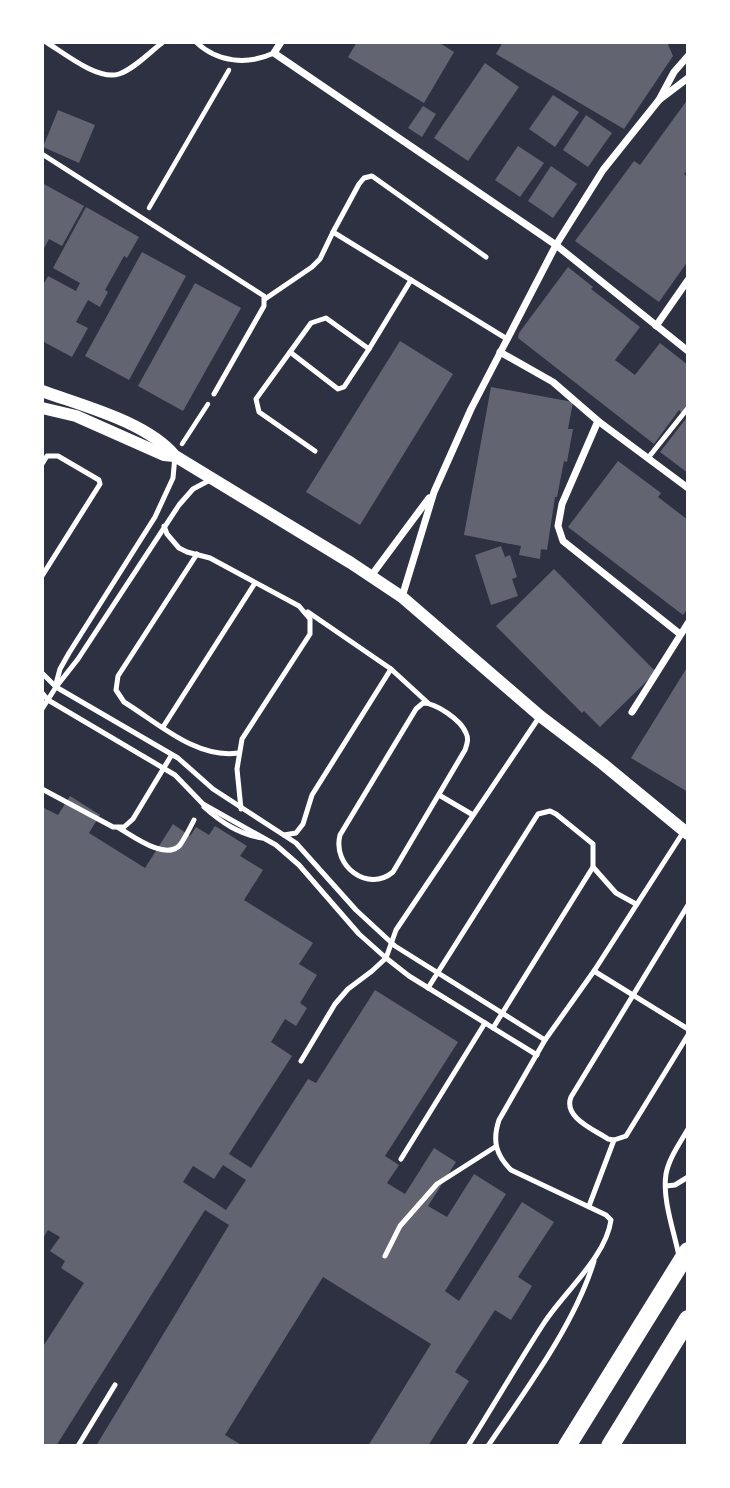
<svg xmlns="http://www.w3.org/2000/svg" width="730" height="1488" font-family="'Sofia Sans Condensed',sans-serif">
  <style>
    .building { fill: #626471; fill-rule: evenodd }
    .lines { fill: none; stroke-linecap: round; stroke-linejoin: round }
    .path { stroke: #fff; stroke-width: 4.5 }
    .service { stroke: #fff; stroke-width: 5 }
    .minor { stroke: #fff; stroke-width: 7 }
    .tertiary { stroke: #fff; stroke-width: 12 }
    .primary { stroke: #fff; stroke-width: 18 }
  </style>
  <rect width="100%" height="100%" fill="#2d3142"/>
  <!-- building -->
  <g class="building">
    <path d="M357 42H438L454 52 424 103 348 57Z"/>
    <path d="M503 42H667L673 56 624 129 496 54Z"/>
    <path d="M485 63 519 87 468 161 434 138Z"/>
    <path d="M553 95 579 112 555 147 529 129Z"/>
    <path d="M688 99V169L684 174 688 177V261L659 302 575 241 634 161 640 165Z"/>
    <path d="M423 106 436 114 422 137 408 128Z"/>
    <path d="M58 110 95 125 79 163 43 147Z"/>
    <path d="M586 115 612 133 588 167 563 150Z"/>
    <path d="M518 146 544 163 520 197 495 180Z"/>
    <path d="M551 166 577 184 553 218 528 201Z"/>
    <path d="M42 183 84 206 62 246 49 239 42 252Z"/>
    <path d="M86 207 139 237 127 258 124 256 105 290 108 292 100 307 88 300 76 322 88 328 72 357 42 341V287L48 276 76 291 80 283 53 268Z"/>
    <path d="M142 252 186 276 129 380 85 356Z"/>
    <path d="M568 267 593 287 591 289 640 327 615 360 635 375 660 343 688 365V405L682 413 679 410 654 444 518 338 519 333Z"/>
    <path d="M195 283 241 308 183 411 138 386Z"/>
    <path d="M400 341 453 374 360 525 306 492Z"/>
    <path d="M491 387 573 402 568 429H573L567 462 564 461 557 497H555L547 550 541 549 540 559 519 555 521 546 464 535Z"/>
    <path d="M688 416V473L660 452Z"/>
    <path d="M618 461 661 493 658 497 688 520V608L683 615 568 527Z"/>
    <path d="M501 546 505 557 510 555 517 577 512 579 518 596 491 605 475 555Z"/>
    <path d="M554 569 656 672 600 727 584 711 582 713 496 626Z"/>
    <path d="M688 666V792L631 758Z"/>
    <path d="M70 796 100 815 89 833 145 868 173 824 190 836 196 827 209 835 215 826 247 846 240 856 263 870 244 900 313 943 299 964 317 975 300 1003 307 1008 296 1026 285 1019 271 1042 292 1056 229 1154 251 1168 308 1079 316 1083 375 990 458 1042 385 1156 399 1165 387 1183 405 1194 434 1148 456 1162 428 1206 447 1217 474 1174 506 1194 445 1291 459 1301 522 1202 554 1222 518 1277 532 1286 511 1320 495 1310 455 1372 469 1381 428 1446H368L431 1344 323 1277 225 1435 243 1446H96L229 1225 205 1210 56 1446H42V1348L84 1283 61 1268 65 1261 50 1251 60 1237 48 1230 42 1240V807L58 815ZM223 1165 246 1180 226 1210 183 1182 193 1166 214 1179Z"/>
  </g>
  <g class="lines">
    <!-- path -->
    <g class="path">
      <path d="M149 208 229 70"/>
      <path d="M182 444 208 404"/>
    </g>
    <!-- service -->
    <g class="service">
      <path d="M46 42C64 53 98 81 119 74 134 69 150 52 163 42"/>
      <path d="M196 42C218 63 248 65 274 53"/>
      <path d="M42 154 264 296V306L214 394"/>
      <path d="M486 257 372 176 364 178 359 184 333 232 507 339"/>
      <path d="M265 299 312 267 320 259 333 232"/>
      <path d="M290 352 338 389 344 387 369 349"/>
      <path d="M315 451 259 412 256 399 311 323 326 318 369 349 411 280"/>
      <path d="M648 458 688 408"/>
      <path d="M42 464 47 456H58L99 480 100 484 42 576"/>
      <path d="M164 526 167 534 179 548 187 552 210 558 299 606 310 619V634L242 739 237 769 241 809"/>
      <path d="M197 554 118 676 116 690 124 702C158 723 196 759 238 753"/>
      <path d="M308 612 391 669 428 703"/>
      <path d="M42 673 56 687 178 758 213 789 296 843 356 910 395 946 545 1040"/>
      <path d="M56 684 60 669 69 653 155 517 173 478 175 456"/>
      <path d="M42 693 48 700 175 775 203 804 276 845 299 865 359 934 386 958 409 976 537 1055"/>
      <path d="M423 703C436 703 461 720 466 733 469 739 467 744 465 750L393 872C368 893 332 866 340 835L416 709Z"/>
      <path d="M42 709 56 687 78 659 179 505 193 489 210 480"/>
      <path d="M163 727 255 583"/>
      <path d="M42 789 113 827H124L133 819 171 756"/>
      <path d="M439 795 473 815"/>
      <path d="M204 807C222 823 239 834 262 838"/>
      <path d="M119 828C133 836 166 861 180 845 185 838 190 828 194 820"/>
      <path d="M284 835 296 833 303 824 312 795 391 669"/>
      <path d="M593 867 616 893 636 904"/>
      <path d="M688 905 571 1097C563 1117 593 1129 608 1139L614 1140 626 1136 688 1035"/>
      <path d="M594 971 688 1029"/>
      <path d="M428 988 538 814 550 811 556 814 593 844V867L493 1028"/>
      <path d="M301 1061 335 1004 348 989 372 971 386 958 396 930 540 716"/>
      <path d="M401 1159 485 1023"/>
      <path d="M666 1186 675 1185 688 1177"/>
      <path d="M589 1206 614 1140"/>
      <path d="M385 1256 400 1226 437 1184 495 1147"/>
      <path d="M679 1256C674 1231 662 1199 666 1174 669 1158 680 1143 688 1129"/>
      <path d="M78 1446 115 1385"/>
      <path d="M468 1446C494 1405 518 1363 544 1323 564 1292 606 1257 611 1220L606 1215 511 1170C496 1155 492 1141 499 1120L545 1040 594 971 684 831"/>
      <path d="M488 1446C525 1391 575 1324 594 1261"/>
    </g>
    <!-- minor -->
    <g class="minor">
      <path d="M281 42 274 53 556 245 688 351"/>
      <path d="M659 100 688 78"/>
      <path d="M656 326 688 280"/>
      <path d="M500 352 553 382 598 421 688 488"/>
      <path d="M598 421 562 504 558 526 563 541 680 634"/>
      <path d="M371 576 429 498"/>
      <path d="M402 597 434 492 471 409 556 245 603 170 659 100 674 72 688 56"/>
      <path d="M632 712 688 623"/>
    </g>
    <!-- tertiary -->
    <g class="tertiary">
      <path d="M42 391C83 406 147 422 175 456L351 563 402 597 540 716 603 764 688 834"/>
      <path d="M42 408 76 416 164 455 174 456"/>
    </g>
    <!-- primary -->
    <g class="primary">
      <path d="M567 1446 688 1251"/>
      <path d="M610 1446 688 1319"/>
    </g>
  </g>
  <!-- border -->
  <rect width="730" height="1488" fill="none" stroke="#ffffff" stroke-width="88"/>
</svg>
